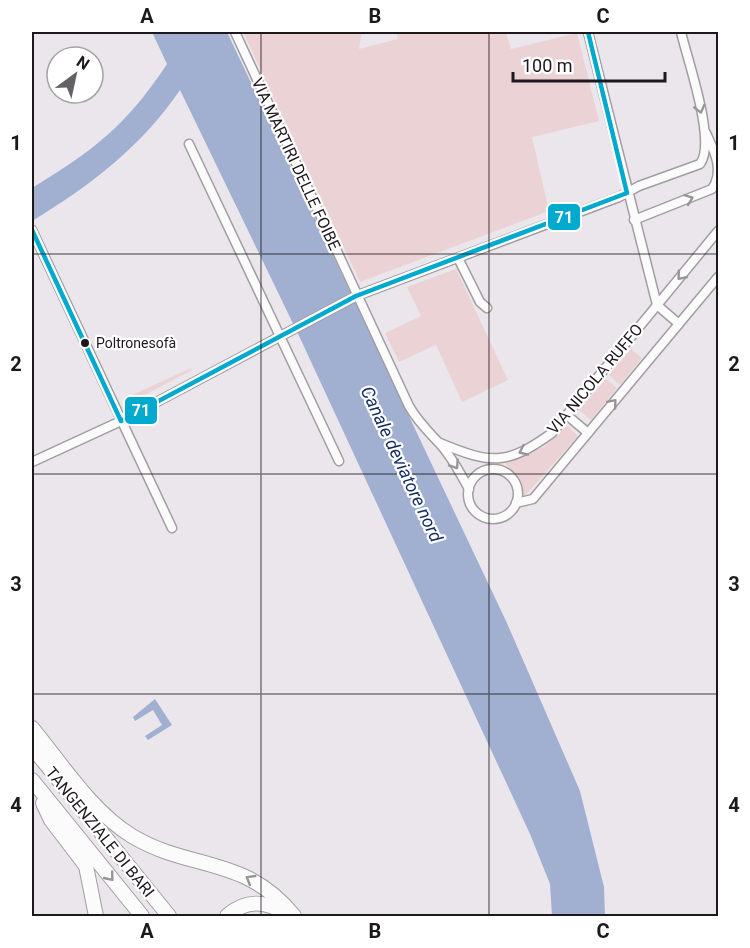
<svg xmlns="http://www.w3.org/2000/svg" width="750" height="948" font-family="Roboto,sans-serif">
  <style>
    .green { fill: #ebd3d5 }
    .water { fill: #a1b0d1 }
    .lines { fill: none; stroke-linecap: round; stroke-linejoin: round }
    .minor-casing { stroke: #a19da1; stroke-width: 11 }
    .trunk-casing { stroke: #a19da1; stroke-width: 16 }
    .minor { stroke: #fcfbfc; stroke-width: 8 }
    .trunk { stroke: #fcfbfc; stroke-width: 14 }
    .bus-1-casing { stroke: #fff; stroke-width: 9 }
    .bus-1 { stroke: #00a9ce; stroke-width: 4.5 }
    .oneway { stroke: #979597 }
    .grid { fill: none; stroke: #1c181c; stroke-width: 1.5; stroke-opacity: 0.55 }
    .bus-dot { fill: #1c181c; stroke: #fff; stroke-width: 2 }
    .labels { text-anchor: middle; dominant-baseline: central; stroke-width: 4.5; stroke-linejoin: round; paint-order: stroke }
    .bus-label { font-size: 14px; fill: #1c181c; stroke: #fff; text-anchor: start }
    .street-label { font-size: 16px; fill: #1c181c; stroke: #fff }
    .water-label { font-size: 18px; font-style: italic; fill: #142e65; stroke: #fff }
    .line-badge { stroke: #fff; stroke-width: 2 }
    .badge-label { font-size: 16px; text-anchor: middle; font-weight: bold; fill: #fff }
    .neatline { fill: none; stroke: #1c181c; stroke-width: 2 }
    .grid-label { font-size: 20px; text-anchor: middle; font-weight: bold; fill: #1c181c }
  </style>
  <rect width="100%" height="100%" fill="#ebe6ec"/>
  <!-- green -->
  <g class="green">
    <path d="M243 32H362L359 49 398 39 396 32H506L511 49 577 33 599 121 532 137 549 211 360 282Z"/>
    <path d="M456 269 508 380 462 402 436 345 399 362 385 333 421 316 407 287Z"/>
    <path d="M631 349 642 358 620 385 609 375Z"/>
    <path d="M191 368 192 370 135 400 132 395Z"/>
    <path d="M606 379 617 388 591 420 579 410Z"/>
    <path d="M567 425 578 436 524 497 518 477 504 462 544 447Z"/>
  </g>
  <!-- water -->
  <g class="water">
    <path d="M152 32H227L506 621 580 791 604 887 605 916H552L550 884 530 834 300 338 180 90C142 146 90 186 32 221V188C94 150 126 126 167 64Z"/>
    <path d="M155 699 172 725 148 740 145 736 162 725 153 710 135 721 133 717Z"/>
  </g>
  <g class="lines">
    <defs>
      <g id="minor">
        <path d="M235 32 409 406C418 422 428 431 440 444 452 457 460 473 469 489"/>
        <path d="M588 32 657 305 679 324"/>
        <path d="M189 144 339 461"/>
        <path d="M634 220 712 189C725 170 714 151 706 133"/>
        <path d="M32 230 172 528"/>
        <path d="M458 258 480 302 487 308"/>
        <path d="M568 416 588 433"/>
        <path d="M440 443C491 464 506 466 552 433L718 231"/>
        <path d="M32 462 121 421 356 296 619 197 639 186 700 164C717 142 687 59 681 32"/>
        <circle cx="493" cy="494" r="25"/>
        <path d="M516 503 533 499 718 277"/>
      </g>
      <g id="trunk">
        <path d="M32 728C62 764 91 811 132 836 190 871 245 855 294 916"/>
        <path d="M32 747 169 916"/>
        <path d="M32 780 142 916"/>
        <path d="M43 803 51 820 86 866 96 916"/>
        <path d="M227 916C247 898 267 901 289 915"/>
      </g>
    </defs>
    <!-- minor casing -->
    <use href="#minor" class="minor-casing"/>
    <!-- trunk casing -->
    <use href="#trunk" class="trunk-casing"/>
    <!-- minor -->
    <use href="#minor" class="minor"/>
    <!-- trunk -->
    <use href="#trunk" class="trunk"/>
    <defs>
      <path id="bus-1" d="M32 230 121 421 356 296 627 193 588 32"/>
    </defs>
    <!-- bus-1 casing -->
    <use href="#bus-1" class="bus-1-casing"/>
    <!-- bus-1 -->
    <use href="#bus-1" class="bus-1"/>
  </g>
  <!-- one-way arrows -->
  <defs><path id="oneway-chevron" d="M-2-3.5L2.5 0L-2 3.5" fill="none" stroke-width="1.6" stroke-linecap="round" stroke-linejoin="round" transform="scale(1.5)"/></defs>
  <g class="oneway">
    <use href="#oneway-chevron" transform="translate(700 109) rotate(76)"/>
    <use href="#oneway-chevron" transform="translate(689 199) rotate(-21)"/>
    <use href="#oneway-chevron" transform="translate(681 276) rotate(130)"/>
    <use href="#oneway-chevron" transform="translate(613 403) rotate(-50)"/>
    <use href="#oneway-chevron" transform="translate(523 451) rotate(157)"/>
    <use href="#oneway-chevron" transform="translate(455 465) rotate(56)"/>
    <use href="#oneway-chevron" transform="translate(110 877) rotate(51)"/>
    <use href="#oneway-chevron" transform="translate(250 879) rotate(-149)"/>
  </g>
  <!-- grid -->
  <path class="grid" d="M261 32V916M489 32V916M32 254H718M32 474H718M32 694H718"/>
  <!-- markers -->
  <circle class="bus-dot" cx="85" cy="343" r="5"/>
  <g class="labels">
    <!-- bus labels -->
    <g class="bus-label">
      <text x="96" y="343">Poltronesofà</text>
    </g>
    <!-- street labels -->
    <g class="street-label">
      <text transform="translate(296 164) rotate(65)">VIA MARTIRI DELLE FOIBE</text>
      <text transform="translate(595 379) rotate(-50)">VIA NICOLA RUFFO</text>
      <text transform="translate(100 832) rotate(51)">TANGENZIALE DI BARI</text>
    </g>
    <!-- water labels -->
    <g class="water-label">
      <text transform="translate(402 464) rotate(65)">Canale deviatore nord</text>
    </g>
  </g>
  <g class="line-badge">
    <rect x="547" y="203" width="34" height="28" rx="6" fill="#00a9ce"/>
    <rect x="124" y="396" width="34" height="29" rx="6" fill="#00a9ce"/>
  </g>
  <g class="badge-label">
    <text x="564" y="223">71</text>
    <text x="141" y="416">71</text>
  </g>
  <!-- border -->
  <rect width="750" height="948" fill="none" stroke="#ffffff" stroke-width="66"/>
  <!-- north arrow -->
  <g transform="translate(75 75) rotate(33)"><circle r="28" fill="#ffffff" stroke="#a4a3a4" stroke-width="1.5"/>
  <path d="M0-4.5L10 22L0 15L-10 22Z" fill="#646065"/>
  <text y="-9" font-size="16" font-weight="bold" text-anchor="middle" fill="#1c181c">N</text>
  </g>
  <!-- scale -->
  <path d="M513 72v9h152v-9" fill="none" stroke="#1c181c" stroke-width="3"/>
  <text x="522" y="72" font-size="18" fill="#1c181c" stroke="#ffffff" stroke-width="4.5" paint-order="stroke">100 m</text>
  <rect x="33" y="33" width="684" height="882" class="neatline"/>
  <g class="grid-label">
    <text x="147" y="23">A</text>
    <text x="375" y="23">B</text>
    <text x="603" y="23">C</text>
    <text x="16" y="150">1</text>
    <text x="734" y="150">1</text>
    <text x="16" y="371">2</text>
    <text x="734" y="371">2</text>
    <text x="16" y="591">3</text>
    <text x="734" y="591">3</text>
    <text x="16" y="812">4</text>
    <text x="734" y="812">4</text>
    <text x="147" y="938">A</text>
    <text x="375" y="938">B</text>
    <text x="603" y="938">C</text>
  </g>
</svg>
